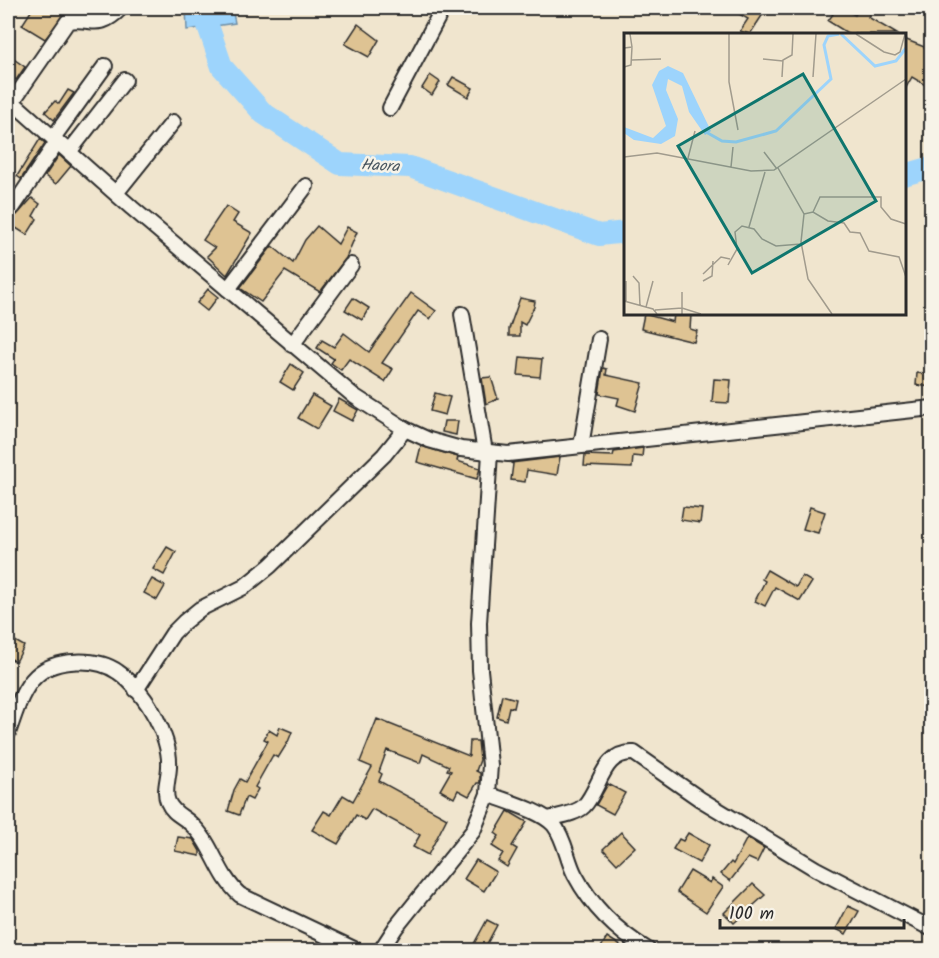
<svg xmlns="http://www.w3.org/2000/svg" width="939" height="958" font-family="Kalam,sans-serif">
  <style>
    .water { fill: #9dd4fc; stroke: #6f90a8; stroke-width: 1.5 }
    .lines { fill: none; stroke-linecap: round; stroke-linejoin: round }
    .river { stroke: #9dd4fc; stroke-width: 22 }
    .building { fill: #dec393; stroke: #2b2b2b; stroke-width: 1.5 }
    .minor-casing { stroke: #2b2b2b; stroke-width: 18 }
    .minor { stroke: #f7f3e8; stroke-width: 14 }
    .labels { text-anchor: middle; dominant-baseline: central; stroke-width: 5; stroke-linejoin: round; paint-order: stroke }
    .water-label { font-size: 16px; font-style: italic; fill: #48555f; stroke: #f7f3e8 }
    .inset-river { fill: none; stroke: #9dd4fc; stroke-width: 3 }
    .inset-road { fill: none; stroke: #a19b8d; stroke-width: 1.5 }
    .view { fill: #0f766e; fill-opacity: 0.15; stroke: #0f766e; stroke-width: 3 }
    .inset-edge { fill: none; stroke: #2b2b2b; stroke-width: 3 }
  </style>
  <rect width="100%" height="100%" fill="#f0e5ce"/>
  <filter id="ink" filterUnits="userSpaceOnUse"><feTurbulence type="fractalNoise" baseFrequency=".0167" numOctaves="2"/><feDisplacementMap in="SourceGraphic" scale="12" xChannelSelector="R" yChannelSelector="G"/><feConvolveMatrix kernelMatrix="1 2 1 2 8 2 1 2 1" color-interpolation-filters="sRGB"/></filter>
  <g filter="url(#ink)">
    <!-- water -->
    <path class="water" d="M186 8H232L235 23 187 30Z"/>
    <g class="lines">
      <!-- river -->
      <g class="river">
        <path d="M202 8 222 67 263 113 340 164 410 167 599 235 626 232"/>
        <path d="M904 175 932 167"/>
      </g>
    </g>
    <!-- building -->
    <g class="building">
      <path d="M33 8H70L45 39 22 25Z"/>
      <path d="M729 8H767L750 34 740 31 748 19Z"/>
      <path d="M823 8H842L855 15 860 8H865L871 12 868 17 897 34H849L828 21 833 14Z"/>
      <path d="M358 24 379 40 369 57 345 44Z"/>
      <path d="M904 39 932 50V89L912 77 904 91Z"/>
      <path d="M8 55 25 67 16 80 8 75Z"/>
      <path d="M430 75 440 82 432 95 422 88Z"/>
      <path d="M453 77 473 88 468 97 448 85Z"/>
      <path d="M68 90 74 93 54 120 45 112 55 101 59 104Z"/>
      <path d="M40 139 45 143 21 179 17 176Z"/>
      <path d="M59 155 71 166 56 184 45 176Z"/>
      <path d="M32 198 40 204 33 216 37 219 27 235 8 223V214L17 215Z"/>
      <path d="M226 206 238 214 233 222 252 233 227 275 207 256 215 248 203 240Z"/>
      <path d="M317 226 338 244 347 227 357 232 346 258 320 292 285 271 261 302 240 288 272 246 293 263 305 240Z"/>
      <path d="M208 289 218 297 207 311 197 303Z"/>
      <path d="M411 293 436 311 430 319 418 311 382 363 393 369 385 382 349 359 341 370 331 363 334 359 317 348 322 340 334 347 344 333 369 352Z"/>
      <path d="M353 298 369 308 362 320 345 310Z"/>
      <path d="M520 298 535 301 534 307 525 325 520 322V336H509V329Z"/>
      <path d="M644 314 673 322 674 314 691 315 690 329 697 331 694 342 641 329Z"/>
      <path d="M520 357 542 359 540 377 518 375Z"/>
      <path d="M291 364 304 373 293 390 280 382Z"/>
      <path d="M603 368 607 369 606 375 643 383 635 411 617 405 619 398 599 394Z"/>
      <path d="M917 373 932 375V387L916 385Z"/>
      <path d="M491 377 498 399 486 404 482 378Z"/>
      <path d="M714 379 731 380 729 403 712 402Z"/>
      <path d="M435 393 450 397 445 415 430 411Z"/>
      <path d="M312 395 331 406 317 429 298 418Z"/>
      <path d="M339 399 358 410 352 421 333 411Z"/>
      <path d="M444 421H458L456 435 442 432Z"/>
      <path d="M421 446 458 457 457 461 480 468 477 479 417 462Z"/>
      <path d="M643 448 642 457 633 456 632 468 584 466 585 455 613 456 614 452Z"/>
      <path d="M560 457 557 475 527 470 525 482 511 480 513 464 511 463Z"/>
      <path d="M683 507 702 509 700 523 681 520Z"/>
      <path d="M810 507 825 512 818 533 803 529Z"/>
      <path d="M167 547 176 552 164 575 153 569Z"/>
      <path d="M767 570 796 587 802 576 812 582 800 601 775 587 765 606 755 601 765 581 762 579Z"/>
      <path d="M152 579 165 586 157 600 144 593Z"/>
      <path d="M8 637 24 646 16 662 8 657Z"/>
      <path d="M502 695 516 699 514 708 509 707 506 720 497 717Z"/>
      <path d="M377 719 469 756 470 741H478L480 760 476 771 480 773V783H477L469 796 458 790 454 798 440 790 451 771 447 770 449 766 423 754 420 763 387 750 379 772 382 774 379 781 447 818 428 855 413 847 420 835 372 809 365 820 356 815 338 844 312 830 324 811 331 815 343 795 353 801 372 767 360 762Z"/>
      <path d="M280 727 292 732 288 742 278 758 273 755 255 787 258 789 252 800 246 797 239 815 228 811 234 790 240 779 245 782 268 741 264 739 269 730 277 735Z"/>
      <path d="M608 784 625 793 613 814 596 805Z"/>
      <path d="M508 811 527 822 512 846 517 849 507 867 498 861 503 853 492 846 499 836 495 833Z"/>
      <path d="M621 832 635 847 617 864 603 849Z"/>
      <path d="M688 833 709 845 699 863 673 849 679 839 683 841Z"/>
      <path d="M178 837 193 839 200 851V856L175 851Z"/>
      <path d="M747 838 764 848 757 862 748 858 730 881 721 874 731 862 733 864Z"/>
      <path d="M476 860 496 872 484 891 464 879Z"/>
      <path d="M690 871 710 883 712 879 723 887 706 912 677 892Z"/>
      <path d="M753 884 765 895 734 923 724 913Z"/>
      <path d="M848 906 859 911 846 934 836 929Z"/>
      <path d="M487 920 497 925 483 951H470Z"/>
      <path d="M607 937 629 951H599Z"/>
    </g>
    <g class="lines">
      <defs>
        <g id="minor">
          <path d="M8 98 132 208 354 396 405 429 429 440 461 449 508 454 932 408"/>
          <path d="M12 102 68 21C93 17 98 31 121 8"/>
          <path d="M390 108 443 8"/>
          <path d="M53 138 105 66"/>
          <path d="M69 152 125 80"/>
          <path d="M116 193 173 122"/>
          <path d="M13 207 57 142"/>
          <path d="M228 289 306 186"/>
          <path d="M462 314 485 452"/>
          <path d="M292 345 351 265"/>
          <path d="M581 446 599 339"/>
          <path d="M136 690 173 633 184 622 200 609 244 587 270 566 384 455 405 429"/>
          <path d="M8 733C15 714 21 690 36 676 55 658 97 657 118 672 133 682 148 702 156 718 163 731 170 751 169 766 169 778 163 791 168 802 173 814 183 816 191 824 213 843 217 875 240 895L356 950"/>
          <path d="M488 794C505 801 542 811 554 825 565 839 567 860 575 875 592 907 618 932 648 950"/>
          <path d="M548 819C559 816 576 814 584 806 601 788 602 751 634 753L700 799 816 869 932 929"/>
          <path d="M381 950 396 927 473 831 488 794 490 765 480 670 479 623 490 453"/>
        </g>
      </defs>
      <!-- minor casing -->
      <use href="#minor" class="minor-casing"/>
      <!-- minor -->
      <use href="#minor" class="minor"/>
    </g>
  </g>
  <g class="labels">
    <!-- water labels -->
    <g class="water-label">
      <text transform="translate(380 166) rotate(3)">Haora</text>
    </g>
  </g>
  <!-- overview -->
  <g transform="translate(624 33)">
    <rect width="282" height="282" fill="#f0e5ce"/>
    <path d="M44 33 59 40 87 98 81 102 65 79 58 53 44 46 42 57 54 86 51 103 37 111 10 107 0 100V94L29 105 42 93 28 52 35 38Z" fill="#9dd4fc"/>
    <path class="inset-river" d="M217 1 251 33 272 28 282 15M82 99 98 108 112 109 152 98 207 46 200 12 204 3 215 1"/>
    <path class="inset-road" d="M105 1V49L114 97M232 1 260 19 271 22 276 19 281 1M0 15 8 14 6 1M139 26 159 28M8 27 37 26M0 34 7 32 8 14M158 44 159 27 168 22 169 1M189 44 192 1M140 119 153 136M0 124 33 120 127 138 150 137 282 46M64 125 71 98M107 134 109 114M154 135 180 181 177 209 184 246 208 281M189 179 196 164H257V174L267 186 282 191M180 181 189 179 204 188 220 190 226 199 236 200 245 218 275 224 282 244M125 194 141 139M104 232 113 216 111 199 118 193 130 196 138 206 152 213 177 211M79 241 97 224 106 226M9 243 15 250 16 273M79 248 88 243 89 228M0 268 29 276 33 281M2 270V248M22 274 29 248M31 277 58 275 77 281M58 281V259"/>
    <path class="view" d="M179 41 252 168 128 240 54 113Z"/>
    <rect width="282" height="282" class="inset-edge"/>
  </g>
  <!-- margin -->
  <rect width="939" height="958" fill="none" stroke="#f7f3e8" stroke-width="30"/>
  <rect x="15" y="15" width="909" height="928" fill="none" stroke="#2b2b2b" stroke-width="2" filter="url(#ink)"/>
  <!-- scale -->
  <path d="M720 919v9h184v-9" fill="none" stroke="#2b2b2b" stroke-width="3"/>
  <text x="729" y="919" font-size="18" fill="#2b2b2b" stroke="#f7f3e8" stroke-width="4.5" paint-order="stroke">100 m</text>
</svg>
